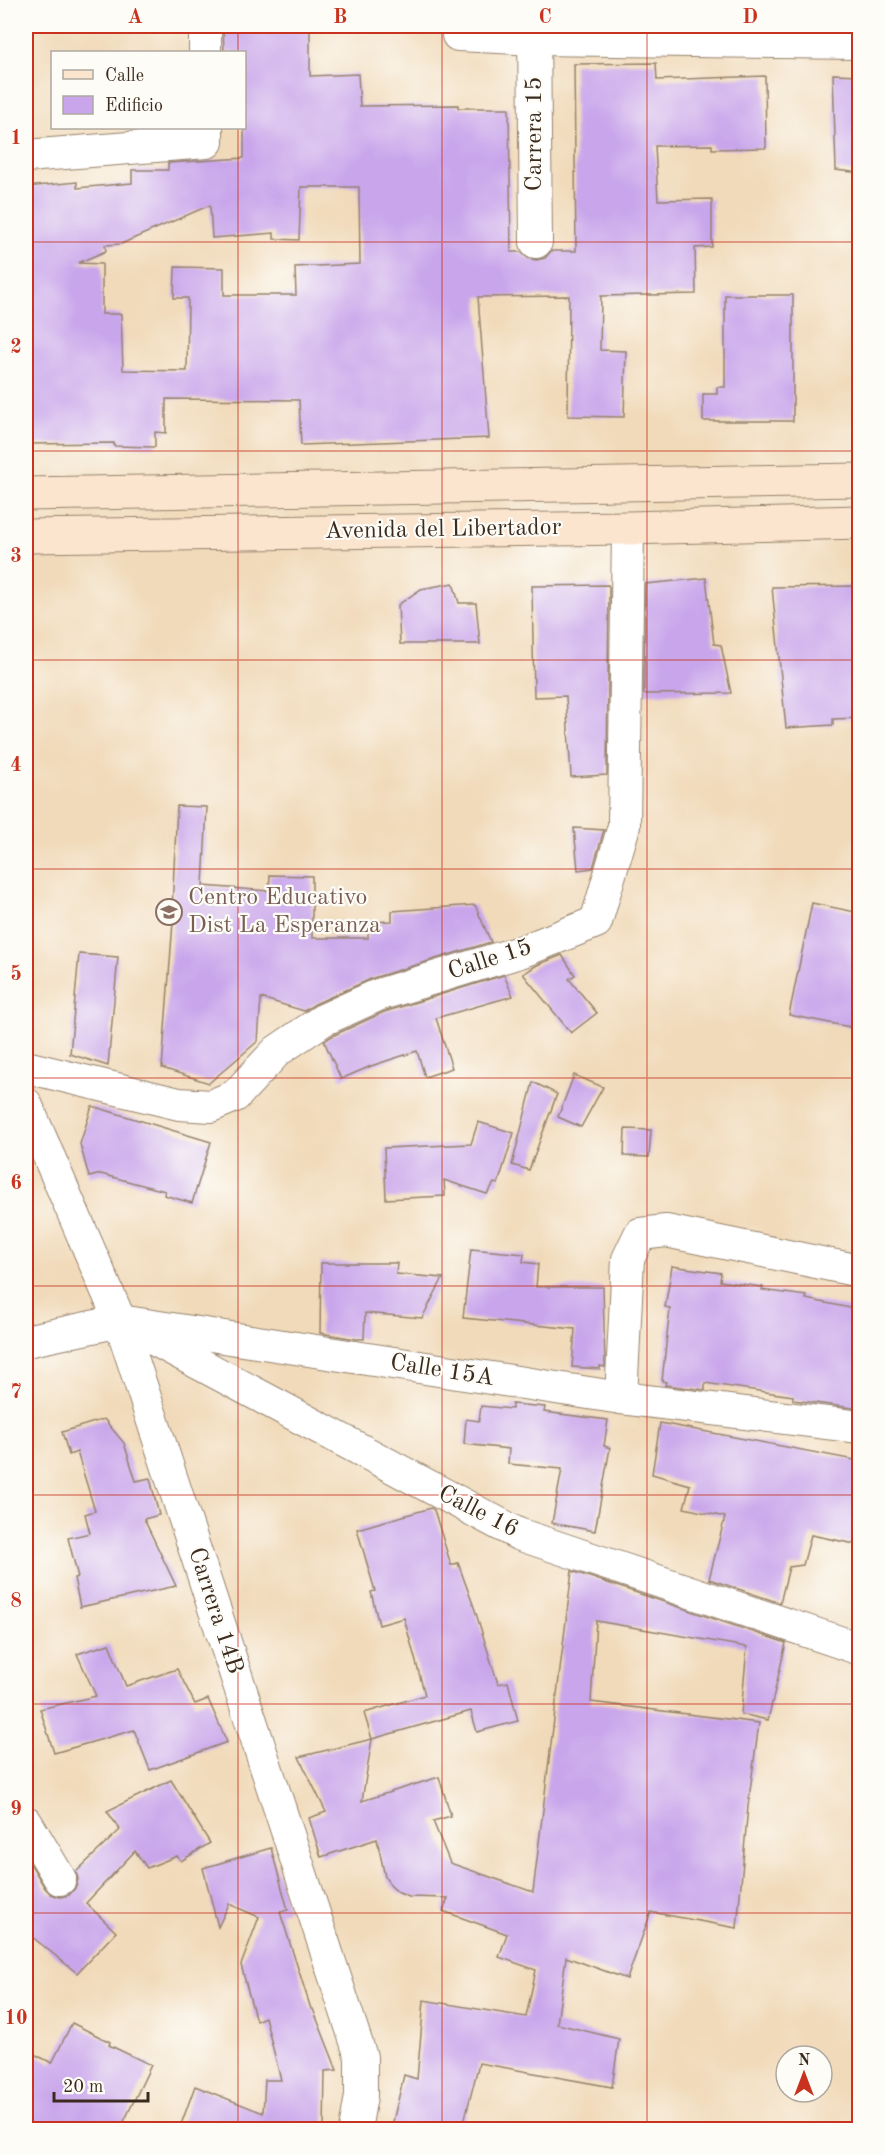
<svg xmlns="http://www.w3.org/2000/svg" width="885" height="2155" font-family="'Old Standard TT',serif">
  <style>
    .building { fill: #c9a6eb; fill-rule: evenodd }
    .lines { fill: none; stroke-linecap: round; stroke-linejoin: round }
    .minor-casing { stroke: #96826c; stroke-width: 34 }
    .secondary-casing { stroke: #96826c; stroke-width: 35 }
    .minor { stroke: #fff; stroke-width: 32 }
    .secondary { stroke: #fbe5cf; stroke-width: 33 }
    .grid { fill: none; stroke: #c8321e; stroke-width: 1.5; stroke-opacity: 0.55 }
    .labels { text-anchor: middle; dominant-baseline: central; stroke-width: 4.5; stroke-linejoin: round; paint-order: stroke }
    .street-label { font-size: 24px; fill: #3b2a1e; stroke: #fdfcf7 }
    .education-label { font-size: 24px; fill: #785e54; stroke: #fdfcf7; text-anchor: start }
    .neatline { fill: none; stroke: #c8321e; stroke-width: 2 }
    .grid-label { font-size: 20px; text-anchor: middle; font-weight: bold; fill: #c8321e }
  </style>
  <rect width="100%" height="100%" fill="#fdfcf7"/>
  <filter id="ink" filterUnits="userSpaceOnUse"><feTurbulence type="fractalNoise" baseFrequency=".0167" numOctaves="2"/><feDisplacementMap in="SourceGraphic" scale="12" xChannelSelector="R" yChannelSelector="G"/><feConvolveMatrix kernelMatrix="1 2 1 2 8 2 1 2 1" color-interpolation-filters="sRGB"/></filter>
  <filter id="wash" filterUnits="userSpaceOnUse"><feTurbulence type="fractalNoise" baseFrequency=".008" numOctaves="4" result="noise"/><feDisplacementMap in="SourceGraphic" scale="24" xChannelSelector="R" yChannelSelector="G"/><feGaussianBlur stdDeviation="1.35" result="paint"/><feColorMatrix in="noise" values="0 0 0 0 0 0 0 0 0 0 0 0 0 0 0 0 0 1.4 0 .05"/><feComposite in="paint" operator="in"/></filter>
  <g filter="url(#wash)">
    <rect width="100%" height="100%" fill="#f1daba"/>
    <g id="blocks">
      <!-- building -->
      <g class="building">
        <path d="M223 26H310V76L358 74 360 106 458 105V108H509L511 252H521L528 258 536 260 545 258 551 251H576L574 64 656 63 657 80 765 76 766 148 712 149V145L655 146 658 200 712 199V247L695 248 696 294 601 296 600 350 626 351 624 417 568 416 569 296 478 297 489 438 301 445 299 400 166 399V433L155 432V447L114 446V443L26 444V187L77 182V188L132 183V170H168V163L244 158V52H224ZM301 187H359L360 264 295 267 296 295H224V268L175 267 174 298H188L187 371 123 370 121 314H102V264L78 263 106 251 105 245 121 244 210 205 212 238 274 233V239L299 240Z"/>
        <path d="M833 74 860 75V173L836 170Z"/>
        <path d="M725 295H793V421H703V394H717V387H725Z"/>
        <path d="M706 578 714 644 721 645 731 693 644 694 645 584Z"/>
        <path d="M453 583 459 603H476L480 644H400L398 605 421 589Z"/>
        <path d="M608 585 609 587 607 775 571 777 566 696 534 697 532 586Z"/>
        <path d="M860 586V718L833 719V725L786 728 772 587Z"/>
        <path d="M177 806 207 807 203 886 269 891 270 875 312 876V938H368V922L392 921V911L475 905 491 942 373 978 315 1004 304 1011 261 998 258 1041 209 1083 162 1068 174 909H172Z"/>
        <path d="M574 828 604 830 593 868 578 870Z"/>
        <path d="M812 903 860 913V1029L789 1015Z"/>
        <path d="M79 954 118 957 108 1066 70 1054Z"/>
        <path d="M562 955 575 975 569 979 597 1013 571 1033 523 974 537 965Z"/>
        <path d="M504 975 513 996 436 1018 452 1068 425 1077 417 1051 371 1066 341 1079 324 1041 332 1036 384 1012Z"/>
        <path d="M574 1075 603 1087 581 1127 558 1117Z"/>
        <path d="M533 1082 557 1094 529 1170 512 1165Z"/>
        <path d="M92 1106 211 1142 192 1203 164 1195 165 1191 101 1174 89 1177 80 1144Z"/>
        <path d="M478 1122 514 1133 498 1184 494 1183 487 1194 444 1180 445 1196 386 1199 384 1148 471 1144Z"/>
        <path d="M625 1129 651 1130 649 1157 624 1156Z"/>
        <path d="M471 1249 524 1254 523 1262 538 1264 536 1287H603L605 1367 600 1366V1369L572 1367 575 1329 463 1318Z"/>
        <path d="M321 1263H397L396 1274 443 1278 422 1318 365 1313 364 1339H356L320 1333Z"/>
        <path d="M672 1266 721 1273 720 1281 763 1287 762 1290 807 1296 806 1299 860 1310V1409L793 1400V1396L705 1383V1390L665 1385 666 1382 662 1381 670 1308 665 1307Z"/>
        <path d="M512 1404 545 1407 544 1412 608 1420 604 1446 610 1448 595 1531 552 1523 562 1469 508 1464 509 1449 464 1444 466 1419 479 1421 481 1406 512 1409Z"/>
        <path d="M104 1419 124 1443 136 1481 150 1478 159 1515 144 1519 176 1586 80 1607 74 1578 78 1577 68 1538 90 1533 85 1514 95 1511 77 1452 69 1455 62 1432Z"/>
        <path d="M660 1423 860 1461V1545L811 1535 803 1565 789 1567 780 1603 709 1579 725 1517 684 1508 690 1485 652 1474Z"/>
        <path d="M431 1508 434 1510 451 1565 458 1563 475 1610 498 1684 508 1682 518 1721 477 1732 471 1711 372 1739 364 1713 425 1695 404 1618 379 1625 371 1592 375 1591 357 1529Z"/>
        <path d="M572 1571 786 1643 768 1720 741 1714 747 1647 596 1621 591 1702 759 1723 748 1806 737 1928 651 1912 627 1979 566 1957 557 2024 619 2039 612 2087 479 2063 462 2130H391L404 2075 417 2079 424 2000 526 2017 536 1970 499 1957 507 1934 443 1911 448 1898 409 1897 399 1893 391 1886 385 1877 377 1839 321 1857 309 1818 326 1812 299 1757 372 1739 362 1801 439 1777 451 1816 433 1821 450 1863 533 1892Z"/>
        <path d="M109 1644 126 1686 177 1669 195 1704 208 1699 227 1742 150 1770 134 1730 54 1753 40 1709 96 1696 77 1654Z"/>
        <path d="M171 1780 210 1843 181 1861 177 1856 147 1868 135 1851 86 1903 116 1932 77 1973 26 1932V1856L45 1888 51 1894 60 1897 69 1895 76 1887 78 1879 76 1872 120 1830 107 1811Z"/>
        <path d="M271 1848 288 1910 280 1912 311 2009H313L337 2070 325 2071 324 2130H179L195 2086 263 2113 265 2080H281L265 2017 256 2021 241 1965 259 1917 229 1904 218 1927 203 1868Z"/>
        <path d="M72 2023 110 2042 109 2045 151 2065 120 2130H26V2050L52 2063Z"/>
      </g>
    </g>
  </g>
  <g filter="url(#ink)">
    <use href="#blocks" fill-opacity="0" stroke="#96826c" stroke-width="1.5"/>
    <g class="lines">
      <defs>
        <g id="minor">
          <path d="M205 26V52"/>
          <path d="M534 26 536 242"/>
          <path d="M458 35 535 39 860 43"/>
          <path d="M26 156 207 142V128"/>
          <path d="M26 1067 179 1104 211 1106 235 1096 277 1051 323 1020 378 995 523 951 596 922 624 826 628 528"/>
          <path d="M26 1104 120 1321 361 2057V2096L355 2130"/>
          <path d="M142 1333 518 1534 860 1649"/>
          <path d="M26 1341 120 1321 621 1398 860 1427"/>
          <path d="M621 1398 628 1259 640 1234 666 1231 860 1271"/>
          <path d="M26 1822 60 1879"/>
        </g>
        <g id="secondary">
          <path d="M26 494 860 480"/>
          <path d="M26 536 628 528 860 522"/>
        </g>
      </defs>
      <!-- minor casing -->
      <use href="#minor" class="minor-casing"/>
      <!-- secondary casing -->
      <use href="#secondary" class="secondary-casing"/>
      <!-- minor -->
      <use href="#minor" class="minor"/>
      <!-- secondary -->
      <use href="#secondary" class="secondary"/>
    </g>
  </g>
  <!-- grid -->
  <path class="grid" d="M238 26V52M442 26V2130M647 26V2130M238 128V2130M26 242H860M26 451H860M26 660H860M26 869H860M26 1078H860M26 1286H860M26 1495H860M26 1704H860M26 1913H860"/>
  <!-- icons -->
  <defs>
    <symbol id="school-ring" viewBox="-11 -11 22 22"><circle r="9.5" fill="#fdfcf7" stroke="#8d6e63" stroke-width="1.5"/><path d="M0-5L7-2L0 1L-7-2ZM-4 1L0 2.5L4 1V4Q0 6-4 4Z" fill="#8d6e63"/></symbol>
  </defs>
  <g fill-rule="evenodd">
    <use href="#school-ring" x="154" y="897" width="30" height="30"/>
  </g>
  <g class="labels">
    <!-- street labels -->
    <g class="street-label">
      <text transform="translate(535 134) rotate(-90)">Carrera 15</text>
      <text transform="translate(443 530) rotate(-1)">Avenida del Libertador</text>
      <text transform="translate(490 960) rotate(-18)">Calle 15</text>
      <text transform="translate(442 1371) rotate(9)">Calle 15A</text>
      <text transform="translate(478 1512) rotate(27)">Calle 16</text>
      <text transform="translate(215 1611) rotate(72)">Carrera 14B</text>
    </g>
    <!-- education labels -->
    <g class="education-label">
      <text x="188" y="898">Centro Educativo<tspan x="188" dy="28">Dist La Esperanza</tspan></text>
    </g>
  </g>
  <!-- margin -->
  <rect width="885" height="2155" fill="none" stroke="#fdfcf7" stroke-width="66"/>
  <!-- legend -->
  <rect x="51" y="51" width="195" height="78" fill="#fdfcf7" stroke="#afa8a0" stroke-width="1.5"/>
  <rect x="63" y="70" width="30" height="9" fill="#fbe5cf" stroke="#afa8a0" stroke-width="1.5"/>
  <text x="105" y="81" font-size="18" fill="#3b2a1e">Calle</text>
  <rect x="63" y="96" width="30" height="18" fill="#c9a6eb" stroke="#afa8a0" stroke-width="1.5"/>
  <text x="105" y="111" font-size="18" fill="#3b2a1e">Edificio</text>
  <!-- north arrow -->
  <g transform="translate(804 2074)"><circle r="28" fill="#fdfcf7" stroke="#afa8a0" stroke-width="1.5"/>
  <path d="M0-4.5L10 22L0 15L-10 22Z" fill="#c8321e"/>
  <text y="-9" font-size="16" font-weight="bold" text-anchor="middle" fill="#3b2a1e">N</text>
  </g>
  <!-- scale -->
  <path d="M54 2092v9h94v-9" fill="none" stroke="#3b2a1e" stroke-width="3"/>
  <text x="63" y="2092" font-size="18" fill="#3b2a1e" stroke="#fdfcf7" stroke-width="4.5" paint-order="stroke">20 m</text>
  <rect x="33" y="33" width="819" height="2089" class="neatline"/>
  <g class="grid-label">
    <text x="135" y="23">A</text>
    <text x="340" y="23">B</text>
    <text x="545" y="23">C</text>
    <text x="750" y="23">D</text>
    <text x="16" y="144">1</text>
    <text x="16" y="353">2</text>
    <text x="16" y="562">3</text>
    <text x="16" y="771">4</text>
    <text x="16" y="980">5</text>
    <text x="16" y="1189">6</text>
    <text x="16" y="1398">7</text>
    <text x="16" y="1607">8</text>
    <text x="16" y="1815">9</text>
    <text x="16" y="2024">10</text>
  </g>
</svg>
